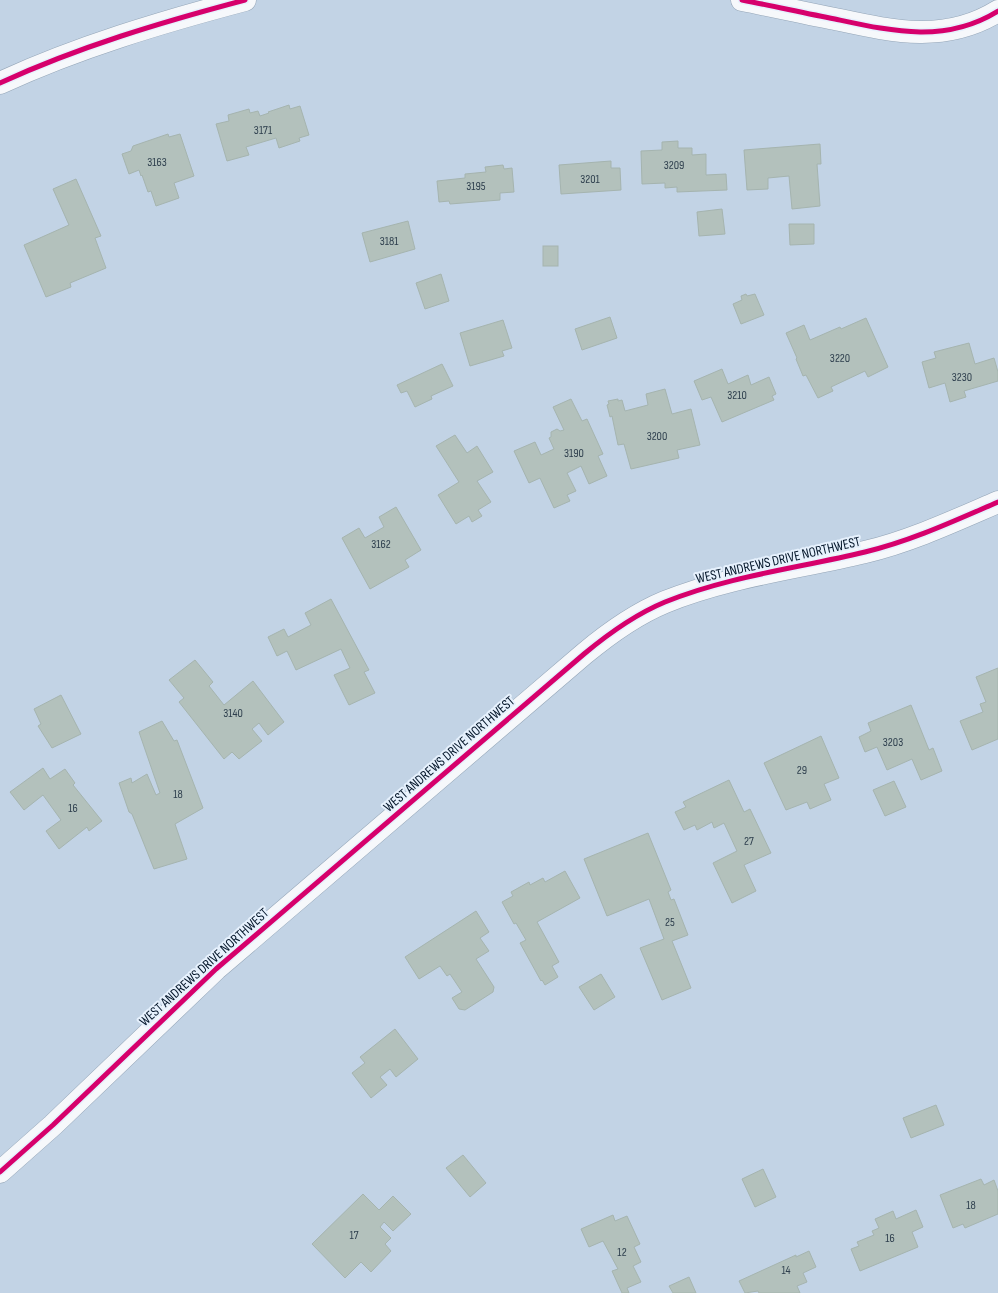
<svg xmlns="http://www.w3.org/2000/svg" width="998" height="1293" font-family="'Sofia Sans Condensed',sans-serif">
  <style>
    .building { fill: #b3c1bc; stroke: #a5b4af }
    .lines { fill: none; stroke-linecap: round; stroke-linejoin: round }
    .minor-casing { stroke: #94a5b7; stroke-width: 23 }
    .minor { stroke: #f6f8fb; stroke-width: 22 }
    .cycleway-casing { stroke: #e6f1fd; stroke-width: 8 }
    .cycleway { stroke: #d6006c; stroke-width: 5 }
    .labels { text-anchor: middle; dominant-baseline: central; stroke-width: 4; stroke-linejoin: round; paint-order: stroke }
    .number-label { font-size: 12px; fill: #2e3f4d }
    .street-label { font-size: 14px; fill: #021428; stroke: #e6f1fd }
  </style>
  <rect width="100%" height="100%" fill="#c2d3e5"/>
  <!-- building -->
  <g class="building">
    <path d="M289 105 290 109 300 106 309 135 299 138 300 141 279 148 276 138 246 147 249 155 227 161 216 124 229 121 228 115 249 109 250 113 258 111 260 116 269 113 268 112Z"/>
    <path d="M168 134 169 137 180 134 194 176 174 183 179 198 156 206 151 191 148 192 142 175 141 176 139 170 129 174 122 154 131 151 133 146Z"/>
    <path d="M678 141V148H692V155L706 154V175L726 174 727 190 677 192V187L665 188V183L642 184 641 151 662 150V142Z"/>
    <path d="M820 144 821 164H817L820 206 792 209 789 176 768 178V189L747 190 744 150Z"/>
    <path d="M611 161V168H620L621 190 561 194 559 165Z"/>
    <path d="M503 165 504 169 512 168 514 192 500 193V200L450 204 449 201 439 202 437 181 465 178V174L486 172 485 167Z"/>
    <path d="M76 179 101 236 95 238 106 268 70 283 71 287 46 297 24 245 69 225 53 189Z"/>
    <path d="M722 209 725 234 699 236 697 212Z"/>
    <path d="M408 221 415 249 370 262 362 233Z"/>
    <path d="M789 224H814V244L790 245Z"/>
    <rect x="543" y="246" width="15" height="20"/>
    <path d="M441 274 449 301 425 309 416 283Z"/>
    <path d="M746 294 747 296 755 294 764 315 741 324 733 304 742 300 741 296Z"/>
    <path d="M610 317 617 338 582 350 575 329Z"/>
    <path d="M866 318 888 367 868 377 865 371 831 387 833 391 818 398 806 375 803 376 796 359 797 358 786 333 804 325 810 340 840 327 841 329Z"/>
    <path d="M503 320 512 348 502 351 504 356 470 366 460 333Z"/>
    <path d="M969 343 975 364 994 358 998 372V381L964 391 966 397 950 402 945 383 929 388 922 362 936 358 934 352Z"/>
    <path d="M442 364 453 386 431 396 432 399 415 407 407 391 401 393 397 385Z"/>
    <path d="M722 369 728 384 748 375 751 385 769 377 776 394 772 396 774 400 722 422 711 397 702 400 694 381Z"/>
    <path d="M665 389 672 414 691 409 700 445 677 450 679 458 631 469 624 444 618 445 612 416 610 417 607 405 609 404 608 401 618 399V401L622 400 625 411 648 405 646 394Z"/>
    <path d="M571 399 582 421 587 419 603 454 598 456 607 476 589 484 581 466 567 473 576 491 567 495 570 501 554 508 540 478 529 483 514 451 535 442 541 455 554 449 549 438 551 437V432L557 429 560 431 564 430 553 407Z"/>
    <path d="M455 435 467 453 477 446 493 472 477 481 491 502 478 510 482 516 472 522 469 516 456 524 438 495 459 482 436 446Z"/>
    <path d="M396 507 421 550 405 560 409 567 370 589 342 538 359 528 365 538 384 527 379 517Z"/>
    <path d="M331 599 369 670 364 672 375 693 349 705 334 675 350 668 341 649 296 670 287 651 277 656 268 637 284 629 288 637 311 625 305 613Z"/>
    <path d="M195 660 213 682 209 686 224 705 253 681 284 722 268 735 259 723 252 729 262 741 239 759 232 752 224 759 179 702 184 698 169 680Z"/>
    <path d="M998 668V739L972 750 960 721 983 712 980 704 986 702 976 677Z"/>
    <path d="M61 695 81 734 52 748 38 726 41 724 34 709Z"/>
    <path d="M911 705 929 750 933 748 942 771 921 780 912 759 887 770 877 747 865 752 859 737 871 731 868 723Z"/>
    <path d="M162 721 174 741 177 740 203 808 175 824 187 859 154 869 132 814 129 812 119 783 131 778 132 783 147 774 156 795 160 793 139 732Z"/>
    <path d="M821 736 839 778 824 784 831 800 810 809 807 802 786 810 764 763Z"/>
    <path d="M43 768 50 779 65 769 75 783 73 785 102 821 89 831 87 827 59 849 46 831 61 820 43 795 24 810 10 792Z"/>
    <path d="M729 780 744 812 750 809 771 853 744 865 756 891 732 903 713 863 737 851 724 823 714 828 712 822 697 830 695 825 684 830 675 812 686 807 683 802Z"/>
    <path d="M894 781 906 807 885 816 873 790Z"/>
    <path d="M648 833 671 890 668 892 671 900 674 899 688 935 672 941 691 988 662 1000 640 948 664 939 649 899 607 916 584 859Z"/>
    <path d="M565 871 580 898 537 922 559 962 552 966 558 977 545 985 542 980 541 981 520 943 526 940 516 923 514 924 502 902 513 896 511 892 529 882 530 885 543 878 545 882Z"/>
    <path d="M476 911 489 932 480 938 489 951 476 959 494 987 493 992 465 1010 459 1009 452 998 462 992 450 974 447 976 440 966 419 979 405 957Z"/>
    <path d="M601 974 615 997 594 1010 579 987Z"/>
    <path d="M395 1029 418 1059 396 1077 390 1069 380 1077 387 1085 371 1098 352 1073 365 1063 360 1057Z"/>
    <path d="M936 1105 944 1125 911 1138 903 1118Z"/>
    <path d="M463 1155 486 1183 470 1197 446 1168Z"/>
    <path d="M763 1169 776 1197 755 1207 742 1179Z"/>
    <path d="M981 1179 984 1185 994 1180 998 1191V1214L965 1228 963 1224 953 1228 940 1195Z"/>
    <path d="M363 1194 379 1210 393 1196 411 1214 393 1231 384 1222 380 1227 391 1238 385 1244 391 1251 371 1272 361 1262 345 1278 312 1244Z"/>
    <path d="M916 1210 923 1227 912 1232 918 1247 860 1271 851 1249 859 1246 857 1242 874 1235 872 1231 879 1228 875 1219 893 1211 896 1219Z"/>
    <path d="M613 1215 615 1221 627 1216 640 1244 634 1247 641 1262 633 1266 641 1282 627 1288 629 1293H622L612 1271 618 1269 603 1241 589 1247 581 1229Z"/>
    <path d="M809 1251 816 1267 803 1273 807 1282 797 1286 800 1293H759L758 1291 745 1293 739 1281 796 1255V1257Z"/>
    <path d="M689 1277 696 1293H673L669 1286Z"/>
  </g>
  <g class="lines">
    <defs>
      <g id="minor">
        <path d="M742 0C773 6 804 13 835 19 891 31 945 44 998 11"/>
        <path d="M0 83C78 47 162 22 245 0"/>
        <path d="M0 1172 53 1125 216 969 584 654C608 634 636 614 665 602 729 576 799 568 865 552 911 541 954 521 998 502"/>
      </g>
    </defs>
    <!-- minor casing -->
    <use href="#minor" class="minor-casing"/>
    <!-- minor -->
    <use href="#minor" class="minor"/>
    <defs>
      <g id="cycleway">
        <path d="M742 0C773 6 804 13 835 19 891 31 945 44 998 11"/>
        <path d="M0 83C78 47 162 22 245 0"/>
        <path d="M0 1172 53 1125 216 969 584 654C608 634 636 614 665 602 729 576 799 568 865 552 911 541 954 521 998 502"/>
      </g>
    </defs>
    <!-- cycleway casing -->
    <use href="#cycleway" class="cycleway-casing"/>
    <!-- cycleway -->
    <use href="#cycleway" class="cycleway"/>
  </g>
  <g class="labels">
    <!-- number labels -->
    <g class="number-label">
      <text x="263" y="130">3171</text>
      <text x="157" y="162">3163</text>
      <text x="674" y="165">3209</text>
      <text x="590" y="179">3201</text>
      <text x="476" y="186">3195</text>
      <text x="389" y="241">3181</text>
      <text x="840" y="358">3220</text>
      <text x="962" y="377">3230</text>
      <text x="737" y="395">3210</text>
      <text x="657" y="436">3200</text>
      <text x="574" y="453">3190</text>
      <text x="381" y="544">3162</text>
      <text x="233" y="713">3140</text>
      <text x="893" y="742">3203</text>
      <text x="802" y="770">29</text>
      <text x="178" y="794">18</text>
      <text x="73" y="808">16</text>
      <text x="749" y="841">27</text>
      <text x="670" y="922">25</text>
      <text x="971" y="1205">18</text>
      <text x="354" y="1235">17</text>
      <text x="890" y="1238">16</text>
      <text x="622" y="1252">12</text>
      <text x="786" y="1270">14</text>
    </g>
    <!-- street labels -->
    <g class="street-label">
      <text transform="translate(778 560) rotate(-13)">WEST ANDREWS DRIVE NORTHWEST</text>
      <text transform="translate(449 754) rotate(-41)">WEST ANDREWS DRIVE NORTHWEST</text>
      <text transform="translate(204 967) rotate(-42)">WEST ANDREWS DRIVE NORTHWEST</text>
    </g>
  </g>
</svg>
